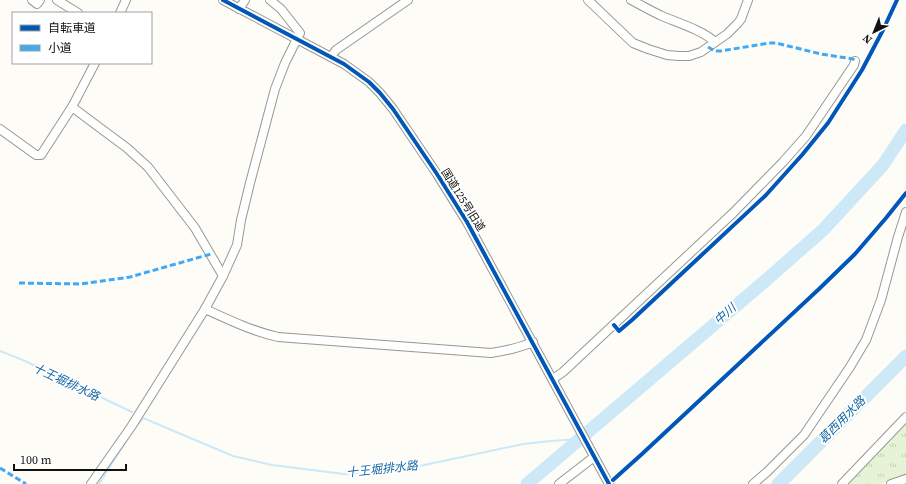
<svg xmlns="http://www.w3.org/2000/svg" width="906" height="484" font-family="'Source Serif 4','Noto Sans JP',serif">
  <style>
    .park { fill: url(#park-tufts) }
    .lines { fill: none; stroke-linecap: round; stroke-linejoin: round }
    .stream { stroke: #cde8f7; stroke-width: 2 }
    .river { stroke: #cde8f7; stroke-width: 13 }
    .minor-casing { stroke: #979795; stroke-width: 10 }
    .minor { stroke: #fffffe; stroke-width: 8 }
    .quiet { stroke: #3fa9f5; stroke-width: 3; stroke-dasharray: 6 3; stroke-linecap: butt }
    .cycleway-casing { stroke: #fff; stroke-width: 6 }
    .cycleway { stroke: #0057b8; stroke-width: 4 }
    .labels { text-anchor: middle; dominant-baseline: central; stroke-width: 4; stroke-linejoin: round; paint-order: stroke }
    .street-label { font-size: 11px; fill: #111; stroke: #fff }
    .water-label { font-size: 12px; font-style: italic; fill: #1768a6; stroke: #fff }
  </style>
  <defs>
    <pattern id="park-tufts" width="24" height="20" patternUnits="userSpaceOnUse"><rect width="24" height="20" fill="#e7f3d7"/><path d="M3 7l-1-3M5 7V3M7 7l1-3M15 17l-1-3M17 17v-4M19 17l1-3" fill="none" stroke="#c5cfb8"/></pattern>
  </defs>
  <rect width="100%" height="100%" fill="#fdfcf7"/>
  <!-- park -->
  <path class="park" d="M906 423V475L881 484H846Z"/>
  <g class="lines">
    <!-- stream -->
    <g class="stream">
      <path d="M0 351 25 361 132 412"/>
      <path d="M138 424 143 418 233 456 272 465 344 474 376 472 415 467 523 444 551 441 580 439"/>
      <path d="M99 484 132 432"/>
      <path d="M787 484 906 364"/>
    </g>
    <!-- river -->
    <g class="river">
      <path d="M527 484 765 281 823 230 883 165 906 130"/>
      <path d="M778 484 906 356"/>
    </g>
    <defs>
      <g id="minor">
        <path d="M32 0 37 4 40 0"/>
        <path d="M57 0 78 13"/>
        <path d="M223 0 344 64 369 82 380 93 393 109 437 174 467 222 609 484"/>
        <path d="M588 0 633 43 648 49 667 55 679 56H689L701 52 727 34 738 23 741 19 748 0"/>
        <path d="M631 0C641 5 651 11 662 16 678 23 702 30 715 42"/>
        <path d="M239 9 245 0"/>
        <path d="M120 13 126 0"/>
        <path d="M331 57 336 50 408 0"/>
        <path d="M72 107 127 148 148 167 195 228 223 276"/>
        <path d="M0 129 36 155H41L72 107 95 63"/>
        <path d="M205 309C229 320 252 331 278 337L491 353C505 351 519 348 533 342"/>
        <path d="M553 379 563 372 733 213 783 162 806 136 854 65 855 61"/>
        <path d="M91 484 131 427 205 309 223 276 237 245 241 220 250 183 275 89 285 63 300 33 281 9 270 0"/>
        <path d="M559 484 594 457"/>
        <path d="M753 484 767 472 804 435 850 367 866 340 881 300 898 237 906 212"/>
        <path d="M842 484 906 417"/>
        <path d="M891 484 906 479"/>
      </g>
    </defs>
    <!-- minor casing -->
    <use href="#minor" class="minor-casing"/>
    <!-- minor -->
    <use href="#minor" class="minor"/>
    <!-- quiet -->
    <g class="quiet">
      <path d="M708 47 715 51H721L769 43H776L821 54 853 59 855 61"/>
      <path d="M19 283 81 284 130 277 211 254"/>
      <path d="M0 468 26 484"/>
    </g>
    <defs>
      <g id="cycleway">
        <path d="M223 0 344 64 369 82 380 93 393 109 437 174 467 222 609 484"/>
        <path d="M614 325 619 331 632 320 766 195 802 155 828 123 862 70 883 30 897 0"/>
        <path d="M613 480 642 454 819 289 855 254 886 218 906 193"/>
      </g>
    </defs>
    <!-- cycleway casing -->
    <use href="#cycleway" class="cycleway-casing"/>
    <!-- cycleway -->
    <use href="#cycleway" class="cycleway"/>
  </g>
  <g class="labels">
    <!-- street labels -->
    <g class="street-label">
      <text transform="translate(463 200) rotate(58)">国道125号旧道</text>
    </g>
    <!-- water labels -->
    <g class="water-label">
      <text transform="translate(725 314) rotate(-41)">中川</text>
      <text transform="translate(66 382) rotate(25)">十王堀排水路</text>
      <text transform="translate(842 420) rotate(-45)">葛西用水路</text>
      <text transform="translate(382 469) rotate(-6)">十王堀排水路</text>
    </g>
  </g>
  <!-- legend -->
  <rect x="12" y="12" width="140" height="52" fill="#ffffff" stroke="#a0a0a0"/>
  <rect x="20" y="25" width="20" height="6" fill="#0057b8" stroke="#a0a0a0"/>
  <text x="48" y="32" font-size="12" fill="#111111">自転車道</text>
  <rect x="20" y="45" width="20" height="6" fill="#3fa9f5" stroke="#a0a0a0"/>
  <text x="48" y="52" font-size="12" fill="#111111">小道</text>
  <!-- north arrow -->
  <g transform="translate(874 32) rotate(223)" stroke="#ffffff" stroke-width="3" paint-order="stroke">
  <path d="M0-3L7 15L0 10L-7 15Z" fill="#111111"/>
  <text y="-6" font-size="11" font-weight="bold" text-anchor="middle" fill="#111111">N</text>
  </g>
  <!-- scale -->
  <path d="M14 464v6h112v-6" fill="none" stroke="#111111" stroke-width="2"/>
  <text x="20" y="464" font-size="12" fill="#111111" stroke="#ffffff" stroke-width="3" paint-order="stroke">100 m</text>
</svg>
